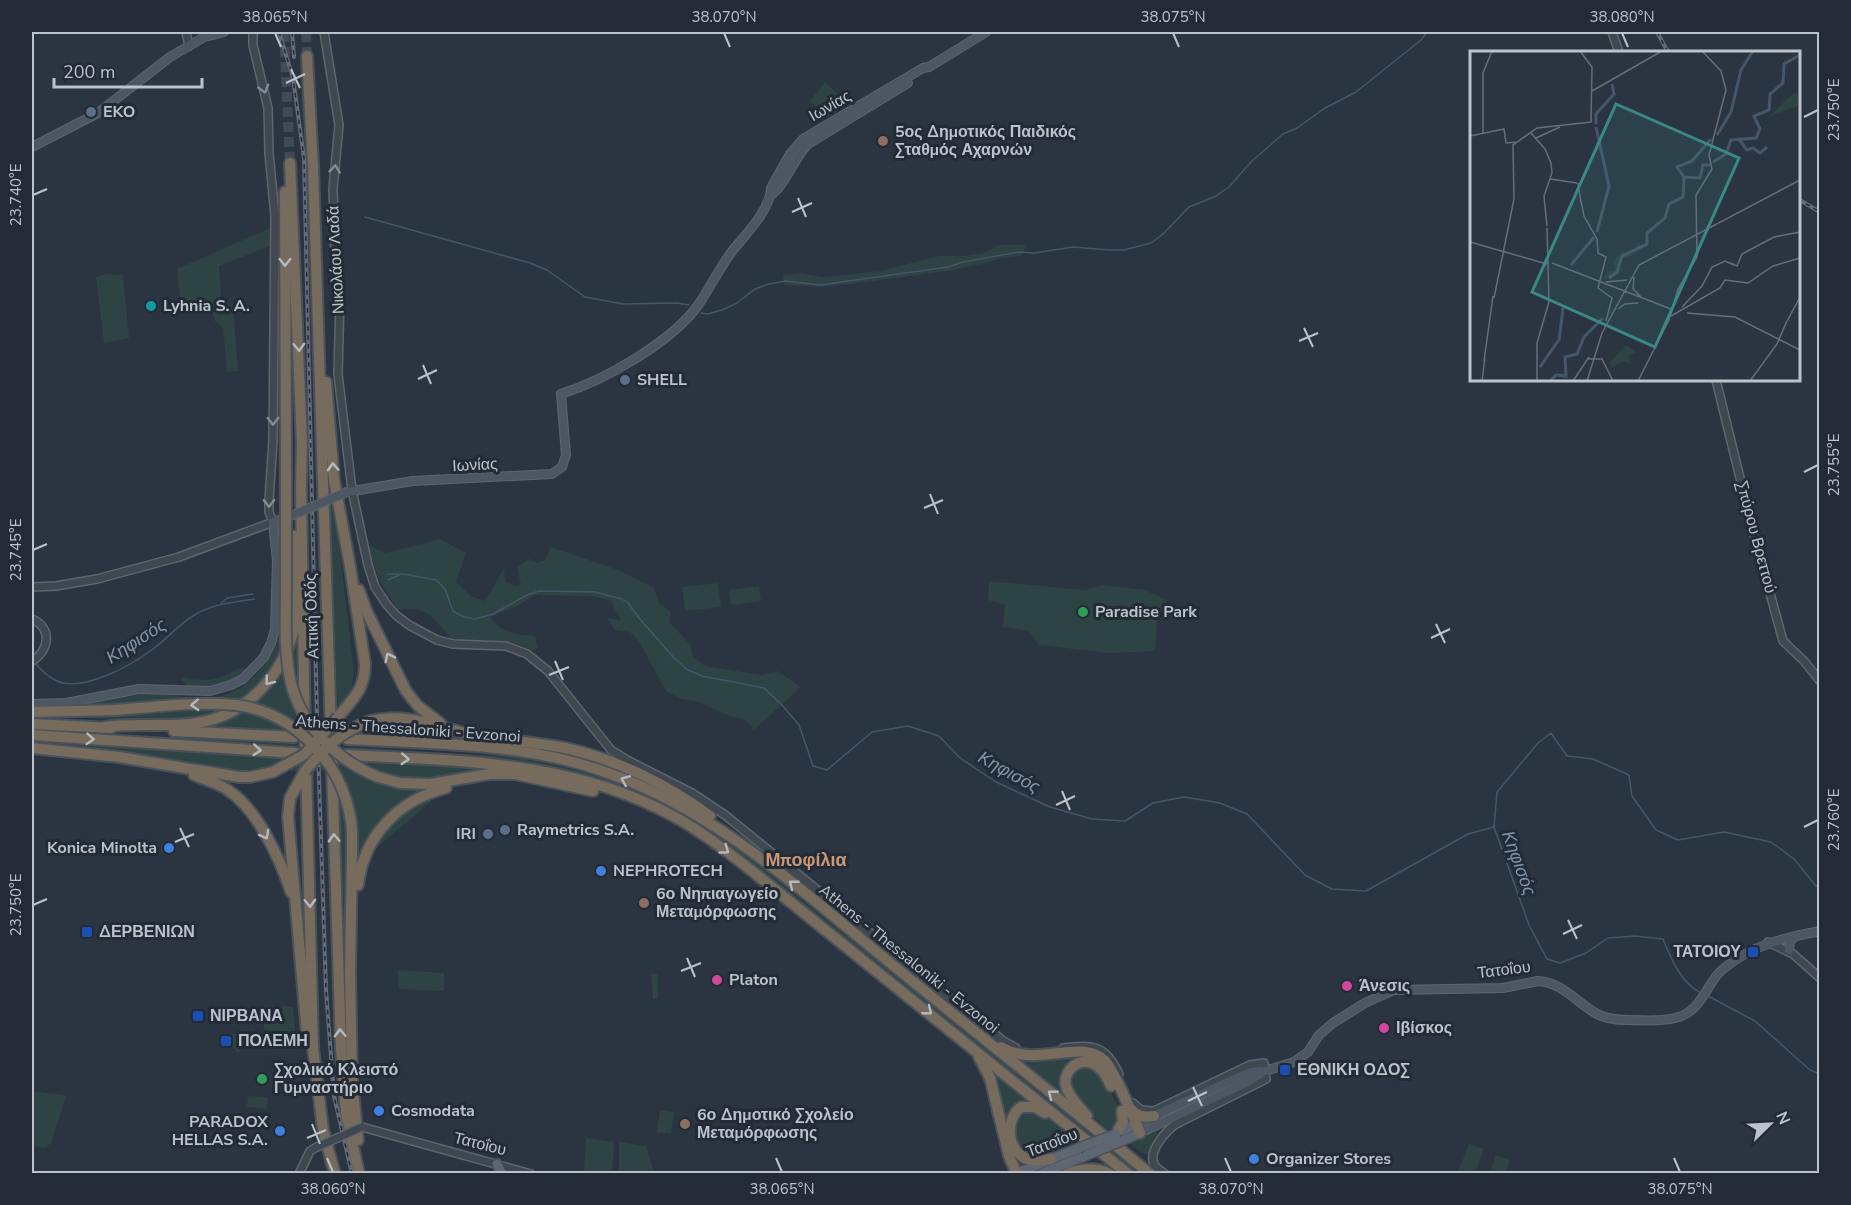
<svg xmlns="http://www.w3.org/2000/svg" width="1851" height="1205" font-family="'Nunito Sans',sans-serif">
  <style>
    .green { fill: #2e4343 }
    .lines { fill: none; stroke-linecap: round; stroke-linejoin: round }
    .stream { stroke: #455669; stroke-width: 1.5 }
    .motorway-tunnel { stroke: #414a56; stroke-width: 10; stroke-dasharray: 10 5; stroke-linecap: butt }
    .tertiary-casing { stroke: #5d656e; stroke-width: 10 }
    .secondary-casing { stroke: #5d656e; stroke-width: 10 }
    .primary-casing { stroke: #48505a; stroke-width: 12 }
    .motorway-casing { stroke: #49525b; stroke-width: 14 }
    .tertiary { stroke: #3f4751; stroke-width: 7 }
    .secondary { stroke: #4d5763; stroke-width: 8 }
    .primary { stroke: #5d6671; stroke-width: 9 }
    .motorway { stroke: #766b5d; stroke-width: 10 }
    .rail-casing { stroke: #626b77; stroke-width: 4 }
    .rail { stroke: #232c36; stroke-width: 1.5; stroke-dasharray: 4.5; stroke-linecap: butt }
    .tertiary-bridge-casing { stroke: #5d656e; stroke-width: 10; stroke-linecap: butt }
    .secondary-bridge-casing { stroke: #5d656e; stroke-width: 10; stroke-linecap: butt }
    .primary-bridge-casing { stroke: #48505a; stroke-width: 12; stroke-linecap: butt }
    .motorway-bridge-casing { stroke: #49525b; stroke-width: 14; stroke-linecap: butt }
    .tertiary-bridge { stroke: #3f4751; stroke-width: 7 }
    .secondary-bridge { stroke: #4d5763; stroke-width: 8 }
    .primary-bridge { stroke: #5d6671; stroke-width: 9 }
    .motorway-bridge { stroke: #766b5d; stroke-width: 10 }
    .oneway { stroke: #848b94 }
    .oneway2 { stroke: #b5b9c0 }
    .ticks { fill: none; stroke: #bcc2cb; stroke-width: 2 }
    .service-dot { fill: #5c6f8a; stroke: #232c36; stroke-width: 2 }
    .education-dot { fill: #8d6e63; stroke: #232c36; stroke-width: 2 }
    .culture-dot { fill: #0f9aa8; stroke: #232c36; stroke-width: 2 }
    .leisure-dot { fill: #2e9e5b; stroke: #232c36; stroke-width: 2 }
    .shop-dot { fill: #3f7fe0; stroke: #232c36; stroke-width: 2 }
    .transit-dot { fill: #1a4fb4; stroke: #232c36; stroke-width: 2 }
    .hotel-dot { fill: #d1479c; stroke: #232c36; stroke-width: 2 }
    .labels { text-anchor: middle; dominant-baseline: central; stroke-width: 6; stroke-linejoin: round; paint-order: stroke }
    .street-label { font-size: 16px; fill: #bcc2cb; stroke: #232c36 }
    .poi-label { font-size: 16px; font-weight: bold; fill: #bcc2cb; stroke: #232c36; text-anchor: start }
    .water-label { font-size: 18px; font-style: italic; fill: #8194aa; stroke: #232c36 }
    .neighbourhood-label { font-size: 18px; font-weight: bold; fill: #cb9877; stroke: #232c36 }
    .inset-river { fill: none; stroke: #455669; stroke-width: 3 }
    .inset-road { fill: none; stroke: #656d78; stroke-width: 1.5 }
    .view { fill: #3a8985; fill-opacity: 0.15; stroke: #3a8985; stroke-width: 3 }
    .inset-edge { fill: none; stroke: #bcc2cb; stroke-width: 3 }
    .neatline { fill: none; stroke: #bcc2cb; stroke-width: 2 }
    .ticks-label { font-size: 15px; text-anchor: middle; fill: #bcc2cb }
  </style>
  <rect width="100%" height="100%" fill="#2b3541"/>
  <!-- green -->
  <g class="green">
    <path d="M825 82 848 104 828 117 810 101Z"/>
    <path d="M275 226V244L219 266 222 305H233L238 371 227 372 223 327 215 321 210 305 181 308 177 269Z"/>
    <path d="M999 245H1027L1021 256 1001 258 982 264 947 271 867 282 821 287 784 285 783 275 800 273 822 277 880 271 939 256H963L984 253Z"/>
    <path d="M106 274 123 275 129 338 104 343 96 277Z"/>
    <path d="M326 435 354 672 351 691 338 712Z"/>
    <path d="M440 539 466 553 456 582 471 596 485 601 504 568 505 581 516 587 521 585 517 567 529 559 538 563 545 560 551 547 618 570 654 588 659 603 671 612 669 622 690 644 693 657 705 666 761 675 777 671 801 687 754 730 744 719 732 717 696 701 681 699 666 691 638 640 630 632 615 630 607 618 621 620 610 600 591 596 535 595 517 606 490 617C500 633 518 635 535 636L538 649 532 650 510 641 451 639C436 620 426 604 399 610 382 587 375 573 368 545L386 553Z"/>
    <path d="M989 581 1084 590 1104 585 1145 590 1168 601 1157 619 1155 651 1110 653 1039 645 1029 631 1003 627 1005 605 988 600Z"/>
    <path d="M718 583 721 607 685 611 682 587Z"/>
    <path d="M759 586 761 601 731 605 729 590Z"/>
    <path d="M298 636 299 721 370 723 398 720 476 741 201 727 79 717V706C102 702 125 696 148 694 168 693 189 699 208 698 247 694 263 671 278 639Z"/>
    <path d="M241 668 252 669C235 682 196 701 181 679L183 677C195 681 210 681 222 677 229 674 234 670 241 668Z"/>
    <path d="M32 729 518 757 576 770 625 785 677 809 712 831 761 867 1140 1173H1136L760 870 676 812 641 794 577 772 518 760 472 755 32 732Z"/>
    <path d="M72 745 486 768 434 799 367 856 346 882 339 927 336 796 340 771H225Z"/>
    <path d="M398 970 444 973V991L399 989Z"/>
    <path d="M651 974H658V999H653Z"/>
    <path d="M265 1005 293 1007 295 1033 264 1030Z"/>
    <path d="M230 1034H241L239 1054 226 1039Z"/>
    <path d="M1078 1054 1102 1065 1067 1070 1072 1103 1020 1058Z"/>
    <path d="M1092 1065 1104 1077 1120 1112C1121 1119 1116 1127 1109 1130 1098 1121 1057 1086 1074 1071 1078 1067 1087 1067 1092 1065Z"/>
    <path d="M991 1069 1032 1103 1006 1123Z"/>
    <path d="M32 1091 64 1095 66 1097 51 1143 45 1148 32 1146Z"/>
    <path d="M248 1096 268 1097 267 1109 247 1107Z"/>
    <path d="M660 1110 674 1112 671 1134 657 1132Z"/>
    <path d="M1022 1110 1041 1113 1078 1143C1056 1151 1042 1162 1020 1150L1013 1132 1018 1112Z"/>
    <path d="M1161 1128 1153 1140 1149 1155 1142 1153 1129 1143Z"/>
    <path d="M586 1138 614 1142 612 1173H584Z"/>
    <path d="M619 1142 646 1146 654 1173H619Z"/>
    <path d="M1469 1144 1484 1149 1475 1173 1458 1172Z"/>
    <path d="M1496 1155 1510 1160 1505 1173H1490Z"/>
  </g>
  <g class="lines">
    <!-- stream -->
    <g class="stream">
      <path d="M365 217 530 263 547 270 585 297 623 304 677 303 689 305"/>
      <path d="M701 313 708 314 722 310 737 303 755 289 769 284 786 281 820 285 948 267 963 262 1019 252 1034 253 1073 247 1109 250H1124L1151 243 1163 234 1189 207 1216 196 1229 187 1251 162 1283 134 1297 128 1325 108 1356 92 1421 40 1427 32"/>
      <path d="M388 574H404L436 580 445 589 453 611 464 617 475 619 493 614 527 595 539 591 595 592 622 599 628 603 639 618 675 659 688 670 702 676 764 688 782 705 799 725 813 766 827 770 872 732 908 726 939 736 960 758 996 782 1050 807 1092 819 1125 821 1153 803 1184 797 1220 803 1247 814 1305 875 1332 889 1366 891 1468 834 1494 827 1529 925 1547 959 1560 963 1586 953 1608 938 1635 936 1663 939C1671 959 1681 983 1701 993"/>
      <path d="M388 580 399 575"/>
      <path d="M221 603 227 598 253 594"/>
      <path d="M34 662C40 669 47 676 55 680 81 694 132 665 153 649 168 638 180 623 196 614 214 604 234 602 254 599"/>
      <path d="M1494 827 1497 792 1538 743 1551 733 1567 756 1593 759 1629 775 1632 796 1656 830 1678 840 1724 832 1771 842 1794 859 1816 886 1820 887"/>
      <path d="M1708 996 1755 1021 1810 1070 1820 1074"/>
    </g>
    <!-- motorway-tunnel -->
    <g class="motorway-tunnel">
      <path d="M284 32 290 163"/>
      <path d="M306 32 307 56"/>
    </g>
    <defs>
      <g id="tertiary">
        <path d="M186 32 189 46"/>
        <path d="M324 32 339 125 333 189 335 255 340 299 338 374 352 490 368 565 375 587 387 605 397 616 409 625 437 640 453 644 506 646 527 654 548 671 611 750 627 760 692 793 725 815 1002 1040 1016 1048"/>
        <path d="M1612 32 1619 52"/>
        <path d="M1716 380 1752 527 1783 641 1804 661 1820 681"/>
        <path d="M32 587 56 586 97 579 179 557 273 522 269 512V500L273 440 275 216 269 153 268 108 253 45V32"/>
        <path d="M32 619C53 628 49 651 32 661"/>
        <path d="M1768 942 1793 954 1820 978"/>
        <path d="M1063 1048C1092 1044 1106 1045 1119 1074"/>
        <path d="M1133 1103 1141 1110 1154 1111 1250 1065 1264 1063 1266 1079 1176 1124C1167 1130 1148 1150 1154 1164 1156 1168 1161 1171 1165 1174"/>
        <path d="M362 1127 531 1174"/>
        <path d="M299 1174 310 1151 317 1147"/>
      </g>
      <g id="secondary">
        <path d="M209 36 224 32"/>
        <path d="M32 147 98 113 170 57 213 32"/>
        <path d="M771 195C784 187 795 157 808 144L908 83"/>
        <path d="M347 492 413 481 552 474 562 467 566 455 561 394C605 380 672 342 699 304 711 286 720 267 733 250 747 233 770 210 771 188L790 154 803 139 923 68 929 67 986 32"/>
        <path d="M32 704 66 703 139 689 210 691 231 685 243 679 264 657 271 643 275 630 277 561 273 522 282 519"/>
        <path d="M1789 950 1790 941 1796 936"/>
        <path d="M1136 1124 1248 1073 1265 1071 1294 1062 1308 1052 1319 1035 1333 1023 1365 1003 1394 990 1503 988 1538 981C1562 982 1577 1003 1597 1014 1606 1019 1618 1020 1628 1020 1653 1020 1683 1025 1699 1002 1708 991 1712 978 1723 969 1752 945 1784 938 1820 931"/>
        <path d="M1140 1133 1248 1082 1262 1073"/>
      </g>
      <g id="primary">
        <path d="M1116 1134 1136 1124"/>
        <path d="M1124 1140 1140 1133"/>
        <path d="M497 1164 502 1174"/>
        <path d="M1015 1174 1079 1148"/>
        <path d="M1041 1174 1087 1155"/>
      </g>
      <g id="motorway">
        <path d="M307 56 313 167 341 1049 346 1113 359 1174"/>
        <path d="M290 163 302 444 301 488 305 744"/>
        <path d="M285 192 286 470"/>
        <path d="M326 382 334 480 350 566 365 664C365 689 353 699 338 717"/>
        <path d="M359 590 366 610 406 691 418 706 440 723"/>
        <path d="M32 712 117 710"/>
        <path d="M370 721C410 712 436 728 474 735 504 741 535 742 565 748 616 759 669 785 710 816"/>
        <path d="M32 724 111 728"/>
        <path d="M105 727C136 722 167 728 197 723 248 715 284 674 295 625V536"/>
        <path d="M174 731 294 737"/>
        <path d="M32 735 295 753"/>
        <path d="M347 739C434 744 525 742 608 773 716 811 802 891 889 962 976 1033 1064 1102 1150 1174"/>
        <path d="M32 748 119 757 239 777H250L273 772"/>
        <path d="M347 755C459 761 573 760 675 817 704 833 731 854 757 875L1128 1174"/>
        <path d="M306 763 313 1048 323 1130 335 1174"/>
        <path d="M305 771 290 798 288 816 307 1034"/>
        <path d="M194 775C206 780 218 783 228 790 258 810 280 859 291 892"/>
        <path d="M378 777 400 783 431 784 489 774H515L593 791"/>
        <path d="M352 852 350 974 352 1081 358 1140"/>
        <path d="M358 885C364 835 399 800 446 788"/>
        <path d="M1001 1047C1036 1069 1082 1037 1105 1061 1116 1073 1132 1115 1140 1133"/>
        <path d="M979 1057 990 1078 1009 1156 1017 1174"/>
        <path d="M1131 1109C1137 1117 1144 1117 1154 1116"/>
        <path d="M1045 1113 1035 1107H1021C1004 1120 1007 1151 1027 1159 1035 1162 1043 1160 1051 1159"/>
        <path d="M1087 1116C1080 1108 1071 1099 1067 1089 1060 1073 1078 1056 1094 1064 1103 1068 1107 1078 1111 1086"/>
        <path d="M1116 1134 1123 1122 1122 1111"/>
        <path d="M1067 1174C1082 1168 1095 1167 1110 1174"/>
      </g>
    </defs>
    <!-- tertiary casing -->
    <use href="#tertiary" class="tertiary-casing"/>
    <!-- secondary casing -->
    <use href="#secondary" class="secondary-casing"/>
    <!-- primary casing -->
    <use href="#primary" class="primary-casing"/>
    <!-- motorway casing -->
    <use href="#motorway" class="motorway-casing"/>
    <!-- tertiary -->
    <use href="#tertiary" class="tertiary"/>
    <!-- secondary -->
    <use href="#secondary" class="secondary"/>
    <!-- primary -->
    <use href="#primary" class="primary"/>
    <!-- motorway -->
    <use href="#motorway" class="motorway"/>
    <defs>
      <g id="rail">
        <path d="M279 32 293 78 304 158 317 718 326 990 334 1096 352 1174"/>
        <path d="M292 32 294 57"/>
        <path d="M1657 32 1668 52"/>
        <path d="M1798 199 1820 212"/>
      </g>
    </defs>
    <!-- rail casing -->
    <use href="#rail" class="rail-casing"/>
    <!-- rail -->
    <use href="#rail" class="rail"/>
    <defs>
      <path id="tertiary-bridge" d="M317 1147 362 1127"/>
      <path id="secondary-bridge" d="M284 519 347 492"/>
      <g id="primary-bridge">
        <path d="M1079 1148 1116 1134"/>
        <path d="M1087 1155 1124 1140"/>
      </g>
      <g id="motorway-bridge">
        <path d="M286 470C286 508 286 547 286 585 286 614 284 644 289 673 296 720 334 759 378 777"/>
        <path d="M117 710C155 707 197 701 236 705 292 712 340 760 350 816 353 828 352 840 352 852"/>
        <path d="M305 771C324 748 342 731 370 721"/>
        <path d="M273 772 305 754 338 717"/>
      </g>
    </defs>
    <!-- tertiary-bridge casing -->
    <use href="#tertiary-bridge" class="tertiary-bridge-casing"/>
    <!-- secondary-bridge casing -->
    <use href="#secondary-bridge" class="secondary-bridge-casing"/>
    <!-- primary-bridge casing -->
    <use href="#primary-bridge" class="primary-bridge-casing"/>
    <!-- motorway-bridge casing -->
    <use href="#motorway-bridge" class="motorway-bridge-casing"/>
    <!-- tertiary-bridge -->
    <use href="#tertiary-bridge" class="tertiary-bridge"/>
    <!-- secondary-bridge -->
    <use href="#secondary-bridge" class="secondary-bridge"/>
    <!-- primary-bridge -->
    <use href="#primary-bridge" class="primary-bridge"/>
    <!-- motorway-bridge -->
    <use href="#motorway-bridge" class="motorway-bridge"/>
  </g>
  <!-- one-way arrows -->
  <defs><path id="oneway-chevron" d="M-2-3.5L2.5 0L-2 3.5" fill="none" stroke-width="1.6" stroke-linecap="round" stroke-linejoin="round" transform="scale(1.5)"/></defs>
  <g class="oneway">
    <use href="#oneway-chevron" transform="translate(264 89) rotate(74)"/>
    <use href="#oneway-chevron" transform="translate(335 169) rotate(-84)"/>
    <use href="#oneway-chevron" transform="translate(273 421) rotate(90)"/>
    <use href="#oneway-chevron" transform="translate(269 503) rotate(91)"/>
  </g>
  <g class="oneway2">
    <use href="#oneway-chevron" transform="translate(285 262) rotate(90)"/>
    <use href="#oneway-chevron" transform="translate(299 347) rotate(88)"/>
    <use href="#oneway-chevron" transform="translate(333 467) rotate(-93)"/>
    <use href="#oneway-chevron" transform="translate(389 657) rotate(-116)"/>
    <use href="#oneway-chevron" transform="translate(269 681) rotate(129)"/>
    <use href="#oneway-chevron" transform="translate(195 705) rotate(177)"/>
    <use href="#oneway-chevron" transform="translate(90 739) rotate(4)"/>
    <use href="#oneway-chevron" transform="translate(257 750) rotate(4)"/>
    <use href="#oneway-chevron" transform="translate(405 759) rotate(3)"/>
    <use href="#oneway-chevron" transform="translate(625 780) rotate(-157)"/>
    <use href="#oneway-chevron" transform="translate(265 835) rotate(61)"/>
    <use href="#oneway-chevron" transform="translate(334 838) rotate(-92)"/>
    <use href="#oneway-chevron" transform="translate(725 850) rotate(36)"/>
    <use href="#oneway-chevron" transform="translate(793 884) rotate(-141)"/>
    <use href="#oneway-chevron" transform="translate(310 903) rotate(88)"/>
    <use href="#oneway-chevron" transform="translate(928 1011) rotate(39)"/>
    <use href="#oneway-chevron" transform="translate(340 1033) rotate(-92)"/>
    <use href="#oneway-chevron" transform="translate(1052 1094) rotate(-141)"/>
  </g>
  <!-- ticks -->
  <path class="ticks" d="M275 33 281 47M724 33 730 47M1173 33 1179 47M1622 33 1628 47M291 69 300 88M286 83 305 74M1804 117 1818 110M33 195 47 189M798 198 806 217M792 212 812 203M1304 328 1313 347M1299 341 1318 333M423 365 431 384M418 379 437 370M1804 472 1818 465M930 494 938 514M924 508 943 500M33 550 47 544M1436 624 1445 643M1431 638 1450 629M555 661 563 680M549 675 569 667M1062 791 1070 810M1056 805 1075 796M1804 827 1818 820M180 828 189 847M175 842 194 834M33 905 47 899M1568 920 1577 939M1563 934 1582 925M687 958 695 977M681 971 701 963M1193 1087 1202 1106M1188 1101 1207 1092M312 1124 320 1144M307 1138 326 1130M327 1158 333 1172M776 1158 782 1172M1225 1158 1231 1172M1674 1158 1680 1172"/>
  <!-- markers -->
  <g class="service-dot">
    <circle cx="91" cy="112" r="6"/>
    <circle cx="625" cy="380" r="6"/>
    <circle cx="505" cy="830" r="6"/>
    <circle cx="488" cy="834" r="6"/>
  </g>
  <g class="education-dot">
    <circle cx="883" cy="141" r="6"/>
    <circle cx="644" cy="903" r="6"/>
    <circle cx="685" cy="1124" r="6"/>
  </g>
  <circle class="culture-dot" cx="151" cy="306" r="6"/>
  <g class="leisure-dot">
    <circle cx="1083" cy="612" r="6"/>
    <circle cx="262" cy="1079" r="6"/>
  </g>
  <g class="shop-dot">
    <circle cx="169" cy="848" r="6"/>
    <circle cx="601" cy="871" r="6"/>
    <circle cx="379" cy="1111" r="6"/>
    <circle cx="280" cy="1131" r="6"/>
    <circle cx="1254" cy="1159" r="6"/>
  </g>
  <g class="transit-dot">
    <rect x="81" y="926" width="12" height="12" rx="3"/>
    <rect x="1747" y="946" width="12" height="12" rx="3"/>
    <rect x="192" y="1010" width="12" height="12" rx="3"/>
    <rect x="220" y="1035" width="12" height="12" rx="3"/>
    <rect x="1279" y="1064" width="12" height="12" rx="3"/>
  </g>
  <g class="hotel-dot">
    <circle cx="717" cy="980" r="6"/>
    <circle cx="1347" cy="986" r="6"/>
    <circle cx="1384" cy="1028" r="6"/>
  </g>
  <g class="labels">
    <!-- street labels -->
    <g class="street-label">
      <text transform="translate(830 106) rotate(-30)">Ιωνίας</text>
      <text transform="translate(336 260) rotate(-93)">Νικολάου Λαδά</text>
      <text transform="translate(475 465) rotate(-3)">Ιωνίας</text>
      <text transform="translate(1756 537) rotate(75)">Σπύρου Βρεττού</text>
      <text transform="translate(312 616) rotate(-92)">Αττική Οδός</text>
      <text transform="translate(408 729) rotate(4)">Athens - Thessaloniki - Evzonoi</text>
      <text transform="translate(909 959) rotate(39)">Athens - Thessaloniki - Evzonoi</text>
      <text transform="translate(1504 970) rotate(-7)">Τατοΐου</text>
      <text transform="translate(1052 1143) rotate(-21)">Τατοΐου</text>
      <text transform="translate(480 1144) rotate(14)">Τατοΐου</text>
    </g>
    <!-- poi labels -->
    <g class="poi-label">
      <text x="103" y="112">EKO</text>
      <text x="895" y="132">5ος Δημοτικός Παιδικός<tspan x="895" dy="18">Σταθμός Αχαρνών</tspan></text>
      <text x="163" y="306">Lyhnia S. A.</text>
      <text x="637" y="380">SHELL</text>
      <text x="1095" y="612">Paradise Park</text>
      <text x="517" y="830">Raymetrics S.A.</text>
      <text x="476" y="834" text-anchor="end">IRI</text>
      <text x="157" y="848" text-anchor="end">Konica Minolta</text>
      <text x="613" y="871">NEPHROTECH</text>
      <text x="656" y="894">6ο Νηπιαγωγείο<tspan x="656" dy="18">Μεταμόρφωσης</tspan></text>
      <text x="99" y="932">ΔΕΡΒΕΝΙΩΝ</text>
      <text x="1741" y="952" text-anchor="end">ΤΑΤΟΙΟΥ</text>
      <text x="729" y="980">Platon</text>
      <text x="1359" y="986">Άνεσις</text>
      <text x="210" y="1016">ΝΙΡΒΑΝΑ</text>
      <text x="1396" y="1028">Ιβίσκος</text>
      <text x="238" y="1041">ΠΟΛΕΜΗ</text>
      <text x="274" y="1070">Σχολικό Κλειστό<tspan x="274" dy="18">Γυμναστήριο</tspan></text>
      <text x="1297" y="1070">ΕΘΝΙΚΗ ΟΔΟΣ</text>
      <text x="391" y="1111">Cosmodata</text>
      <text x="697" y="1115">6ο Δημοτικό Σχολείο<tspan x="697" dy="18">Μεταμόρφωσης</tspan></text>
      <text x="268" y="1122" text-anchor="end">PARADOX<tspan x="268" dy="18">HELLAS S.A.</tspan></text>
      <text x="1266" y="1159">Organizer Stores</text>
    </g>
    <!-- water labels -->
    <g class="water-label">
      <text transform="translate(136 641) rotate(-33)">Κηφισός</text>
      <text transform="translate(1009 772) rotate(29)">Κηφισός</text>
      <text transform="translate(1519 863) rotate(70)">Κηφισός</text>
    </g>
    <!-- neighbourhood labels -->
    <g class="neighbourhood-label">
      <text x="806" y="860">Μποφίλια</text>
    </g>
  </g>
  <!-- overview -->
  <g transform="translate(1470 51)">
    <rect width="330" height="330" fill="#2b3541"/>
    <path d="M327 41 330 54 300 65 317 48ZM169 191 171 197 164 204 150 208 147 219 153 216 148 224 134 228 137 221 145 219 143 210 152 201 162 200ZM156 294 166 301 158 305 161 314 154 310 141 317 139 312Z" fill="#2e4343"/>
    <path class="inset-river" d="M126 73V63L144 43 142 33M126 76 139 135 127 181M247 84 261 61 271 19 283 0M268 87 277 99 283 97 290 102 297 96M243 111 256 103 261 89 286 87 290 78 284 65 299 59 300 43 313 32 314 13 330 4M214 126 207 116 222 110 241 88M101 214 124 186M139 227 147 221 152 205 177 193V182L195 167 199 153 213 146 214 126 230 127 233 114H240M89 290 93 257M70 316 88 290M80 330 86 324 96 325 95 306 107 303 114 286 133 267"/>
    <path class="inset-road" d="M122 40 192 0M61 82 75 98 81 112 82 122 74 145 77 175M13 83V22L22 0M0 85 34 78 36 92 47 91M66 87 90 76M80 128 107 132M108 132 111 152M111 150 114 165 127 188 128 202 136 206 128 237 142 247 136 270M0 191 77 213M82 212 201 258M261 212 267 215 272 203 304 186 330 181M164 226 163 238 171 246M136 231 157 229M24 247 44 148 43 94 67 77 121 71 122 16 110 0M212 256 232 235 242 216 255 210 264 214M148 258 155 253 168 252M217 262 265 266 330 299M201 265 250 237 255 229 278 232 303 215 330 207M315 274 330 246M117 308H132L143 330M14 310 23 245M12 330 15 306M67 330V292L79 251 77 177M103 330 119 306M117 330 132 282 169 214 330 129M168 330 199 269 208 238 227 206 226 144 242 118 239 104 256 39 251 20 232 0M280 330 307 293 316 272"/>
    <path class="view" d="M146 53 269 107 185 296 62 241Z"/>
    <rect width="330" height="330" class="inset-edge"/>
  </g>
  <!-- border -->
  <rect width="1851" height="1205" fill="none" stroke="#232c36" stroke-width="66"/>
  <!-- north arrow -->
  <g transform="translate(1770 1124) rotate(66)" stroke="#232c36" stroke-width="4.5" paint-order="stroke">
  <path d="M0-4.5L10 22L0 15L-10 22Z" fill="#bcc2cb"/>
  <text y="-9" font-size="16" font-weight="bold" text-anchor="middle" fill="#bcc2cb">N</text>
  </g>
  <!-- scale -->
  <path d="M54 78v9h148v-9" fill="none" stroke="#bcc2cb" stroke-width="3"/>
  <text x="63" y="78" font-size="18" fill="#bcc2cb" stroke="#232c36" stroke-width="4.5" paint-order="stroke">200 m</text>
  <rect x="33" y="33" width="1785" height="1139" class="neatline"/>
  <g class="ticks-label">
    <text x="275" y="22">38.065°N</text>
    <text x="724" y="22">38.070°N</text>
    <text x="1173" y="22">38.075°N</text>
    <text x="1622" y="22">38.080°N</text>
    <text transform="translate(1834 110) rotate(-90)" y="5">23.750°E</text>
    <text transform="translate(16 195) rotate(-90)" y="5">23.740°E</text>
    <text transform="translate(1834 465) rotate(-90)" y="5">23.755°E</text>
    <text transform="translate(16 550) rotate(-90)" y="5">23.745°E</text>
    <text transform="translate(1834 820) rotate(-90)" y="5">23.760°E</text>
    <text transform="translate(16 905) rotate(-90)" y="5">23.750°E</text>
    <text x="333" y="1194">38.060°N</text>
    <text x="782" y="1194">38.065°N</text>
    <text x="1231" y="1194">38.070°N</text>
    <text x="1680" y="1194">38.075°N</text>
  </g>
</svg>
